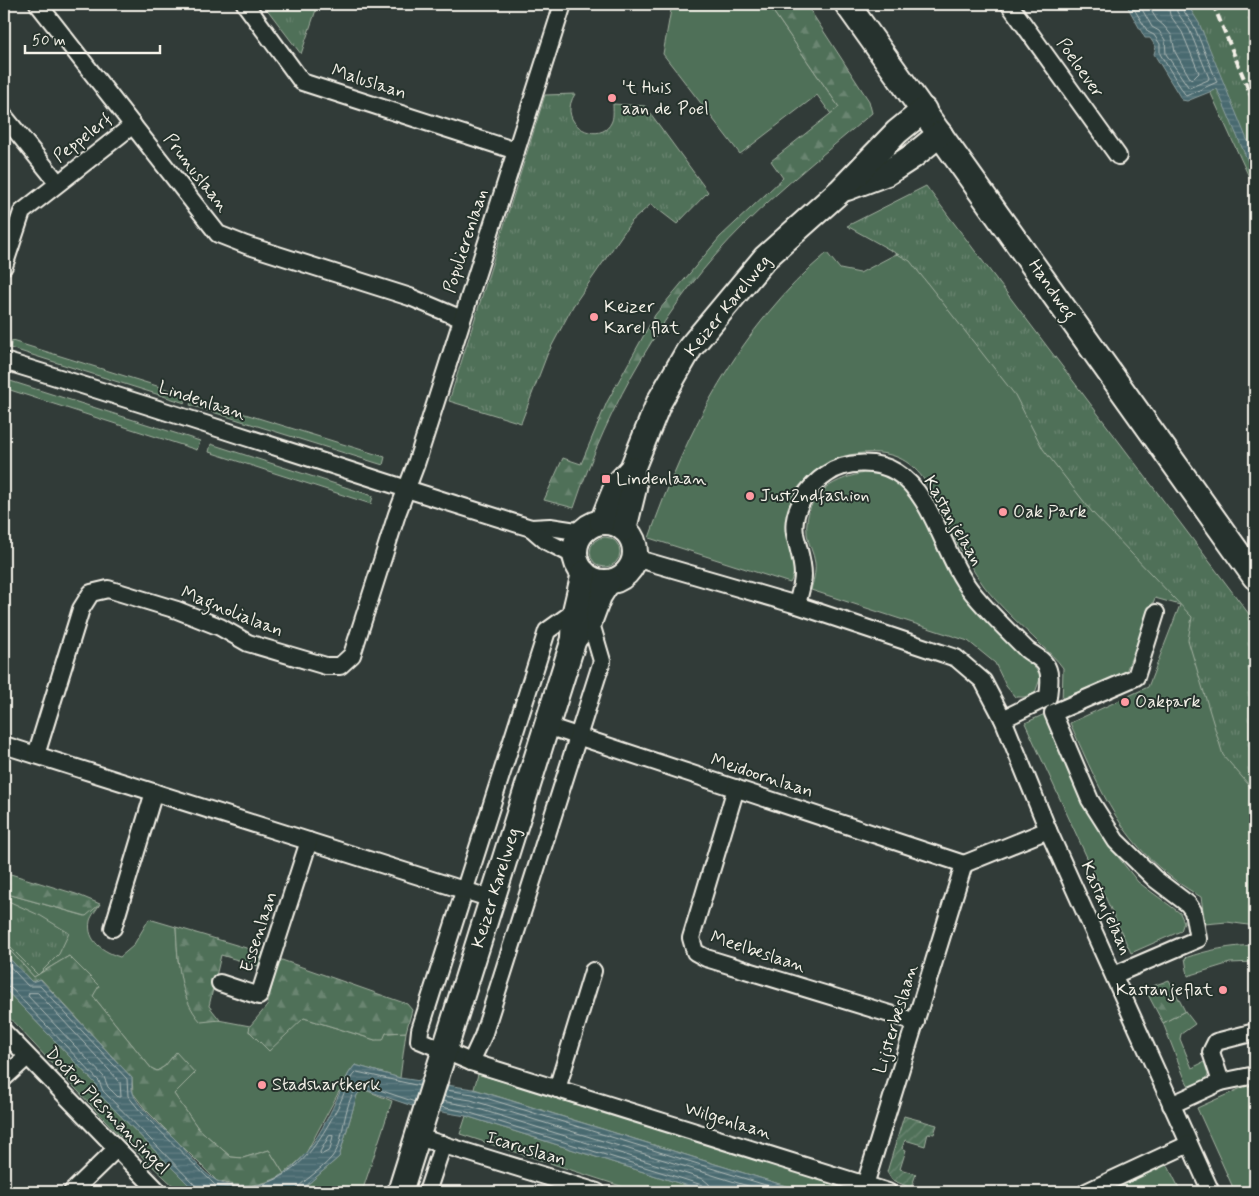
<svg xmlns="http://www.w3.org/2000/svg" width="1259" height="1196" font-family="Mynerve,sans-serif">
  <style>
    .built { fill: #3f4546 }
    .grass { fill: #507059; stroke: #a2b0a0 }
    .forest { fill: url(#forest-firs); stroke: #a2b0a0 }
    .park { fill: url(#park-tufts); stroke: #a2b0a0 }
    .garden { fill: url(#garden-furrows); stroke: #a2b0a0 }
    .water { fill: url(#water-rules); stroke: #8da0a0 }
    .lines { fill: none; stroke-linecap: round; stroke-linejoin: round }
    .shore { stroke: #b0bbb8; stroke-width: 1 }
    .minor-casing { stroke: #f4f1e8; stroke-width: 20 }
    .secondary-casing { stroke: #f4f1e8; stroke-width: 28 }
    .minor { stroke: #26332d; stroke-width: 16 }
    .secondary { stroke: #26332d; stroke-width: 24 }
    .rail { stroke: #f4f1e8; stroke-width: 4; stroke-dasharray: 8 4; stroke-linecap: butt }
    .poi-dot { fill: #ff9aa2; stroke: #26332d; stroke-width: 2 }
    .labels { text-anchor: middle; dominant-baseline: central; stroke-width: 4; stroke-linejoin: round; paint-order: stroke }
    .street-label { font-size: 18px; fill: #f4f1e8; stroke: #26332d }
    .poi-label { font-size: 18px; fill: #f4f1e8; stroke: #26332d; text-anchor: start }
  </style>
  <defs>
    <pattern id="forest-firs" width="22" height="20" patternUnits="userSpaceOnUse" patternTransform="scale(1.25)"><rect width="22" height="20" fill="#507059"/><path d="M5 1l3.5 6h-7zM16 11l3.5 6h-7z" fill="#6a8571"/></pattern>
    <pattern id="park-tufts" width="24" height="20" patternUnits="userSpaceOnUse" patternTransform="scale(1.25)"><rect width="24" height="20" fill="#507059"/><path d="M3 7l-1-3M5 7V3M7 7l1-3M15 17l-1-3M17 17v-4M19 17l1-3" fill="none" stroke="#6a8571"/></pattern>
    <pattern id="garden-furrows" width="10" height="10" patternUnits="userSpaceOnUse" patternTransform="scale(1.25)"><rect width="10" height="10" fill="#507059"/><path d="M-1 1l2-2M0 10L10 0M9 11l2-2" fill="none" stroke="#6a8571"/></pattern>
    <pattern id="water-rules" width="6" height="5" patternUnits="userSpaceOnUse" patternTransform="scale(1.25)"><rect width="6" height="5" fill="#496a70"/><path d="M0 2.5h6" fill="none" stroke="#648084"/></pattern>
  </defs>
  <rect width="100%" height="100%" fill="#313b38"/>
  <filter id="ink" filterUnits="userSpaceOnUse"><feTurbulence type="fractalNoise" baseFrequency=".02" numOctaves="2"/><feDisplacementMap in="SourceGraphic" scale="10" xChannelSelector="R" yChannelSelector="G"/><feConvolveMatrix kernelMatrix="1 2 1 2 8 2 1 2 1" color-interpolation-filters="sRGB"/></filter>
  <g filter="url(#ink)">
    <!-- built -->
    <path class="built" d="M4 203 16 216 4 252Z"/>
    <!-- grass -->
    <g class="grass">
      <path d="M672 4H768L839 107 831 114 817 95 740 154 663 54Z"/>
      <path d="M922 249 1232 652 1255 722V926L1227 922 1205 924 1201 897C1125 853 1104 799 1070 723L1148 687 1180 605 1155 598 1125 674 1062 704 1063 668C1057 659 1048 652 1040 644 1021 625 1000 607 984 586 973 571 963 554 954 538 930 491 921 444 855 454 832 457 812 470 798 488 788 501 785 523 788 539 791 555 799 566 790 583L649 538C686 432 739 327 827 253L840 269 860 273 894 255Z"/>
      <path d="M12 341 186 395 185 403 10 348Z"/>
      <path d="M4 379 200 441 197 450 4 388Z"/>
      <path d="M193 398 385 457 383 465 190 405Z"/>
      <path d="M211 444 373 496 371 504 209 452Z"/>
      <path d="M870 472 888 474 908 489 949 568 988 621 1031 663 1041 676 1035 693 1024 697H1015L1006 686 995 663 968 641 811 590C813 582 816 572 815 563 814 553 808 544 807 534 803 493 836 477 870 472Z"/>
      <circle cx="605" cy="552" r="15"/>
      <path d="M1047 713 1103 838 1138 882 1180 913 1184 922 1181 931 1131 953 1025 723Z"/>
      <path d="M4 893 85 916 100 904C97 909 91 916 90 921 86 941 104 952 120 957L133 946 149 919 176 927 178 961 218 1020 250 1026 249 1032 304 1018 375 1040 386 1033 406 1032 400 1078 355 1065 349 1073 305 1155 284 1174 269 1150 243 1158 231 1157 198 1128 174 1094 195 1073 176 1053 165 1066 157 1071 151 1068 93 996 98 985 69 956 34 977 4 944Z"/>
      <path d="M1255 945V962L1230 963 1188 976 1185 958C1208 950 1230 946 1255 945Z"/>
      <path d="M4 988 96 1084 98 1093 196 1192H180L119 1135 4 1012Z"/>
      <path d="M1185 1011 1195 1024 1181 1034 1180 1039 1192 1068 1204 1062 1210 1069 1205 1082 1194 1088 1189 1086 1185 1079 1163 1023Z"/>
      <path d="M478 1074 864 1192H805L474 1089Z"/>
      <path d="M1248 1085 1255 1086V1188L1246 1192H1235L1197 1108Z"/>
      <path d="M363 1089 392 1101 362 1192H299L339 1157 357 1095Z"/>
      <path d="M466 1116 707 1192H639L460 1134Z"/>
      <path d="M1167 1164 1181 1192H1107Z"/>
    </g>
    <!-- forest -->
    <g class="forest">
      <path d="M768 4H806L869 101 872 113C829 150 784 185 744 225 666 302 608 405 574 508L544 500 563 458 581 464 607 402 655 315 720 237 783 178 771 161 839 107Z"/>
      <path d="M4 872 76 894 100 904 86 916 4 893Z"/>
      <path d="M176 927 263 953 258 966 221 955 209 1006 220 1020 201 1022C178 997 178 959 176 927Z"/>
      <path d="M4 944 34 977 69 956 99 986 93 996 151 1068 157 1071 165 1066 176 1052 195 1073 174 1094 198 1128 231 1157 243 1158 269 1150 284 1174C263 1187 241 1188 217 1181L145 1109 133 1093 132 1078 41 979 32 982 4 953Z"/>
      <path d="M279 959 407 1004 412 1010 406 1032 386 1033 383 1040H375L304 1018 269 1051 249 1031 250 1026 267 1006Z"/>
      <path d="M1169 980 1185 1011 1163 1023 1145 989Z"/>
    </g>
    <!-- park -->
    <g class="park">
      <path d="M263 4H318L301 54Z"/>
      <path d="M1170 4H1255V190Z"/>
      <path d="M575 94C555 125 600 146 611 123 614 118 613 110 613 104L645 106 708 192 677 224 651 204 631 222 573 306 547 355 521 423 449 401 545 95Z"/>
      <path d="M926 186 1255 622V792L1223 755 1188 640 1192 617 1092 512 1043 449 1015 395 910 261 847 226Z"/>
      <path d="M4 899 41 916 69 933 59 954 38 975 4 941Z"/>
    </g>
    <!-- garden -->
    <path class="garden" d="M904 1116 937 1125 934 1134 928 1133 925 1146 905 1140 902 1148 906 1150 900 1169 916 1174 911 1188 892 1180 887 1172Z"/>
    <!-- water -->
    <g class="water">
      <path d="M1126 4H1187L1199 23 1255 159V178L1217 89 1187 101 1182 100 1154 54 1156 47 1150 38H1145Z"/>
      <path d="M4 953 32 982 40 979 132 1078C132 1082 131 1089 133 1093 137 1106 163 1128 174 1138 187 1151 201 1172 217 1181 226 1186 237 1186 247 1186 304 1185 328 1116 349 1073L355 1065 400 1078 473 1089 805 1192H707L466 1116 418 1108 363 1089 357 1095 339 1157 299 1192H196L98 1093 96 1084 4 988Z"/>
    </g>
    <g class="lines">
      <!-- shore -->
      <g class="shore">
        <path d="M1131 4 1148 32 1154 35 1160 44V54L1186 96 1217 82 1194 26 1183 10 1182 4"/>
        <path d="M1139 4 1152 27 1159 31 1165 40 1166 54 1189 88 1208 80 1209 78 1189 29 1177 12 1176 4"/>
        <path d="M1147 4 1157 20 1164 26 1172 36 1175 52 1190 78 1193 79 1199 73 1182 32 1170 15 1168 4"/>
        <path d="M4 960 28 986H40L127 1079 128 1096 141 1112 216 1186C284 1196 312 1157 339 1105 344 1094 348 1080 357 1072L420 1086"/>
        <path d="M4 985 10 987 99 1081 103 1091 197 1187 199 1192"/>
        <path d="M38 993 120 1082 121 1097H118L108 1087 104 1077 28 996 29 993Z"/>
        <path d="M446 1090 473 1094 788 1192"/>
        <path d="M444 1096 471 1100 767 1192"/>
        <path d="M442 1101 469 1106 703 1179 709 1184 712 1192"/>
        <path d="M441 1107 467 1112 680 1178 702 1185 705 1192"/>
        <path d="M333 1136 330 1150 321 1155 320 1152 329 1136Z"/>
        <path d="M296 1192 298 1187C311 1175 333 1162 339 1145 344 1130 347 1084 365 1085L415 1102"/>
      </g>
      <defs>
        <g id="minor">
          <path d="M38 4 218 234 246 245 410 297 462 319"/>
          <path d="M245 4 302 82 516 151"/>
          <path d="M1009 4 1118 156"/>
          <path d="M4 116 58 183"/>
          <path d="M4 266 22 212 133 125"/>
          <path d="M4 361C180 414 355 474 531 528L550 527 583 532"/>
          <path d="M531 528 546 541 575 556"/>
          <path d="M635 558 797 605 956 658 983 681 1003 719 1048 830 1211 1192"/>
          <path d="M797 605C799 595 803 585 803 575 803 561 798 548 795 534 791 511 808 486 827 474 845 461 876 460 896 472 934 495 944 558 972 592 988 612 1009 632 1027 650 1032 654 1041 658 1045 664 1052 673 1049 687 1048 697L1003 719"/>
          <path d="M575 611 547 631 420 1030 419 1040 471 1062 888 1192"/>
          <path d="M547 726 964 864"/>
          <path d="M4 745 492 899"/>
          <path d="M36 755 81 609 91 593 108 589 177 610 220 627 248 643 326 666H340L352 655 397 514 416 464 563 4"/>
          <path d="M736 788 691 938 695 952 706 958 916 1022"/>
          <path d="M964 864 1048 830"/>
          <path d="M113 928 154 792"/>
          <path d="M1114 975 1198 939 1193 911 1188 904 1155 879 1116 841 1090 800 1053 713 1136 677 1156 613"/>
          <path d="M220 983 259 996 309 841"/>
          <path d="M4 1032 159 1192"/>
          <path d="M471 1062 483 1036 602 661 590 620"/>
          <path d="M4 1078 27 1057"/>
          <path d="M1221 1082 1211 1052 1216 1042 1255 1032"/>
          <path d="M557 1089 593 971"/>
          <path d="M1171 1105 1221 1082 1255 1075"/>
          <path d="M418 1137 597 1192"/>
          <path d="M865 1185 964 864"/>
          <path d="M72 1192 116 1149"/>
          <path d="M427 1192 443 1144"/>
          <path d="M1086 1192 1189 1144"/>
        </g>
        <g id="secondary">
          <path d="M847 4 1255 577"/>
          <path d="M847 188 887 173 913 156 940 134"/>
          <circle cx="605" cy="552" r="30"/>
          <path d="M602 522 617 485 632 469 659 402 690 348 765 258 840 191 897 132 924 110"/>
          <path d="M624 529 634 488 632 469"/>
          <path d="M574 639 590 620 599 596 608 582"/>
          <path d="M400 1192 574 639 575 611 584 573"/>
        </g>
      </defs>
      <!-- minor casing -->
      <use href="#minor" class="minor-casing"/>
      <!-- secondary casing -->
      <use href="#secondary" class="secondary-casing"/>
      <!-- minor -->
      <use href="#minor" class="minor"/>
      <!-- secondary -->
      <use href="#secondary" class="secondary"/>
      <!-- rail -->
      <path class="rail" d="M1213 4 1255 105"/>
    </g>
  </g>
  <!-- markers -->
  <g class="poi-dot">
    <circle cx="612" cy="98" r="5"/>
    <circle cx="594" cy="317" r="5"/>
    <rect x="601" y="474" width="10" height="10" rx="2.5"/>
    <circle cx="750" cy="496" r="5"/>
    <circle cx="1003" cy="512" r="5"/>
    <circle cx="1125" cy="702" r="5"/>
    <circle cx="1223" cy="990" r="5"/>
    <circle cx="262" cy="1085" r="5"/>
  </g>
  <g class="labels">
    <!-- street labels -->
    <g class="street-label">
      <text transform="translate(1080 68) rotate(55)">Poeloever</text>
      <text transform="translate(369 82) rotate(18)">Maluslaan</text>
      <text transform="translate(83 138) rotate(-38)">Peppelerf</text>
      <text transform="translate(196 173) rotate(52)">Prunuslaan</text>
      <text transform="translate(466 241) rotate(-72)">Populierenlaan</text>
      <text transform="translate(1052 290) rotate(55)">Handweg</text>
      <text transform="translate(728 306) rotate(-51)">Keizer Karelweg</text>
      <text transform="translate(202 401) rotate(18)">Lindenlaan</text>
      <text transform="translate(953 521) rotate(60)">Kastanjelaan</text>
      <text transform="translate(232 612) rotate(22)">Magnolialaan</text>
      <text transform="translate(762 776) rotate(18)">Meidoornlaan</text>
      <text transform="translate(496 888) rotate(-73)">Keizer Karelweg</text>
      <text transform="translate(1106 908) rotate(66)">Kastanjelaan</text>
      <text transform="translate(259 932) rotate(-72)">Essenlaan</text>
      <text transform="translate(758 952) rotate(18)">Meelbeslaan</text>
      <text transform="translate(896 1019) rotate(-73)">Lijsterbeslaan</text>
      <text transform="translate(107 1111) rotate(46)">Doctor Plesmansingel</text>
      <text transform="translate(728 1121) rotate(17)">Wilgenlaan</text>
      <text transform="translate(526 1149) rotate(17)">Icaruslaan</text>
    </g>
    <!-- poi labels -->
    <g class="poi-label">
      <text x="622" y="88">'t Huis<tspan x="622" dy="21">aan de Poel</tspan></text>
      <text x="604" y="307">Keizer<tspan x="604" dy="21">Karel flat</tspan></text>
      <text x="616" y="479">Lindenlaan</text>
      <text x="760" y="496">Just2ndfashion</text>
      <text x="1013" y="512">Oak Park</text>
      <text x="1135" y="702">Oakpark</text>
      <text x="1213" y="990" text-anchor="end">Kastanjeflat</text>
      <text x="272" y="1085">Stadshartkerk</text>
    </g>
  </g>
  <!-- margin -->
  <rect width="1259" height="1196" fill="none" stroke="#26332d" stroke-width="20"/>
  <rect x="10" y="10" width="1239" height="1176" fill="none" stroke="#f4f1e8" stroke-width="2" filter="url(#ink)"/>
  <!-- scale -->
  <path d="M25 45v8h135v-8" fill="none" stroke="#f4f1e8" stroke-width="2.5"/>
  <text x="32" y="45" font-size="15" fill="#f4f1e8" stroke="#26332d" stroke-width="4" paint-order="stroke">50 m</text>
</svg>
